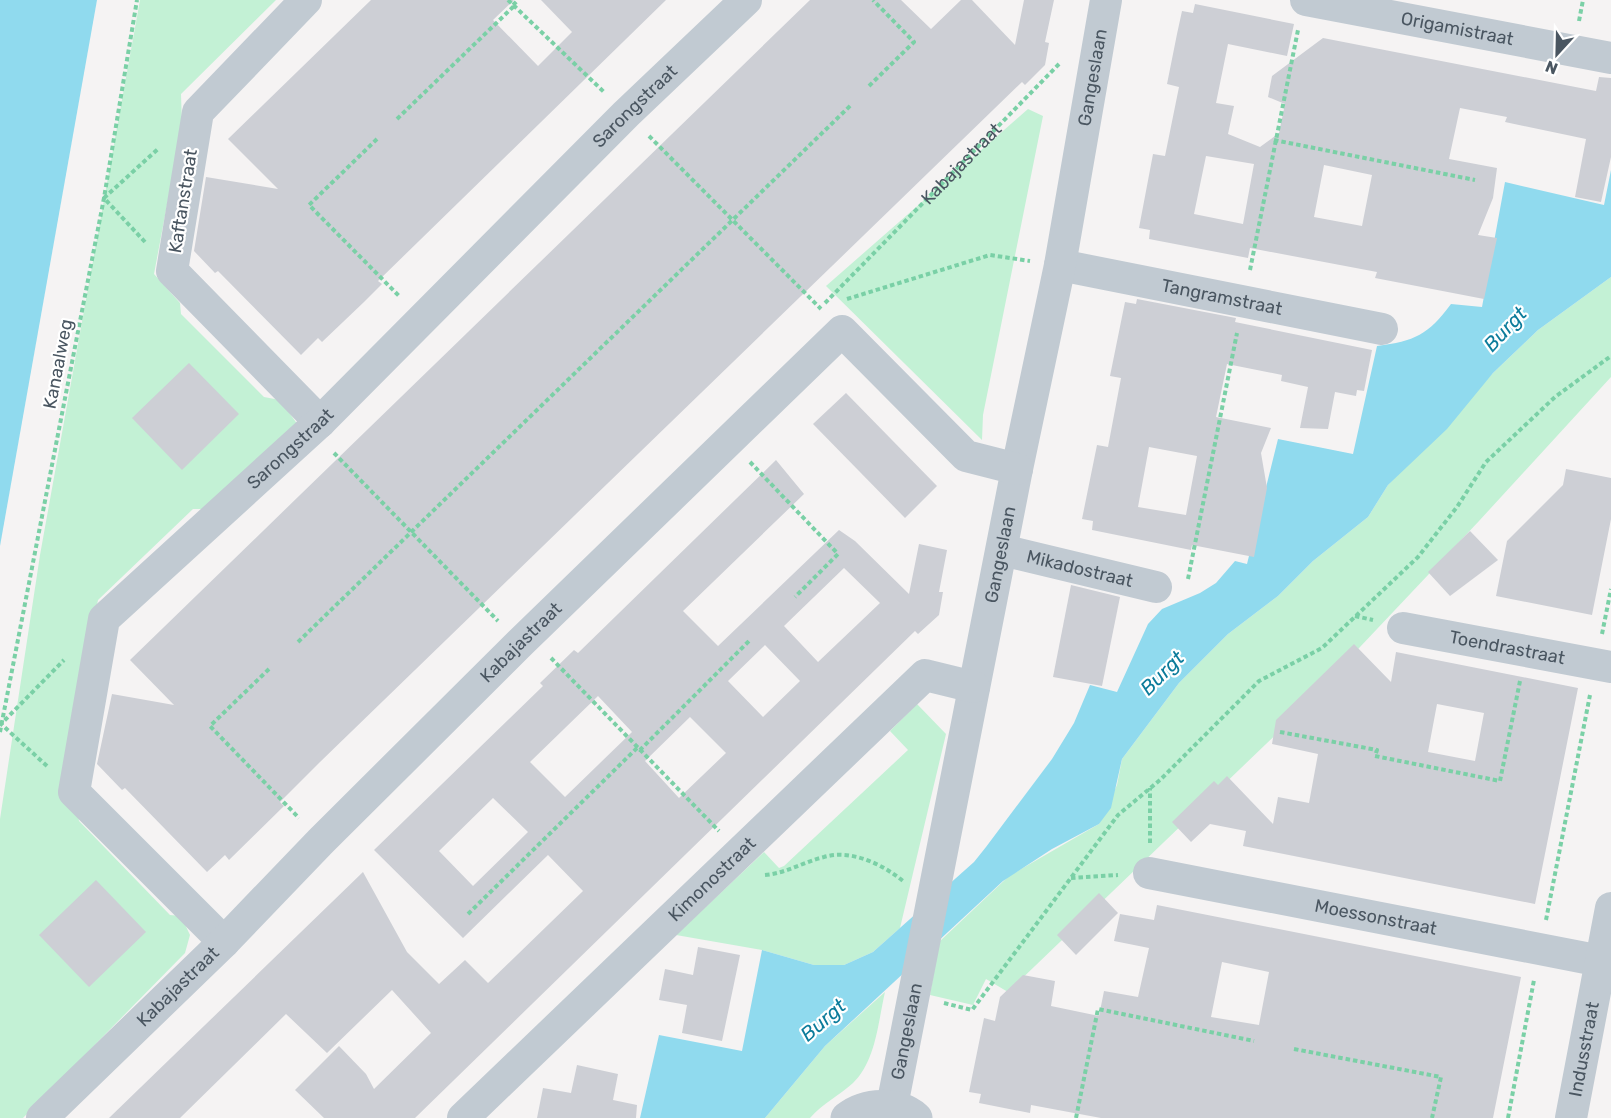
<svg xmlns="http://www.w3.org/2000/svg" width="1611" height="1118" font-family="Rubik,sans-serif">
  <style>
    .green { fill: #c3f1d5 }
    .water { fill: #90daee }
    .building { fill: #cdcfd5; fill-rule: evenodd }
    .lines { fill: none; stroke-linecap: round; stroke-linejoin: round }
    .path { stroke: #7ad0a6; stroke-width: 4; stroke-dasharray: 4.5 3; stroke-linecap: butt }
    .minor { stroke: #c1cad2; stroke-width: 32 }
    .tertiary { stroke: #c1cad2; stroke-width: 33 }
    .labels { text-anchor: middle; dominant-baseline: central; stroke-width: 4.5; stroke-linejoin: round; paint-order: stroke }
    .street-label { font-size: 18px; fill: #4a5661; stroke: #fff }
    .water-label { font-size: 20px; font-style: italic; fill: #0c7c9b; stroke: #fff }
  </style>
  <rect width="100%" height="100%" fill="#f5f3f3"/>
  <!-- green -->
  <g class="green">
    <path d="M140 0H276L181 94 182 125 154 274 180 303 181 314 264 397 280 400 298 425 207 509H193L98 600 85 663 77 807 79 821 170 915 181 916 190 935 185 953 23 1118H0V819L40 555Z"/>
    <path d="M1028 109 1043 116 983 415 982 440 826 286Z"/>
    <path d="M1611 277V377L1479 521 1292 719 1008 992 986 979 973 1005 930 995 939 942 1009 876 1099 824 1117 785 1122 759 1179 683 1228 634 1278 596 1313 561 1368 517 1388 485 1493 373 1538 330Z"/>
    <path d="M917 704 946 734 900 928 873 952 844 965H814L762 950 676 935 764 852 779 868 784 866 908 750 890 731Z"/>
    <path d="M885 992C878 1022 876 1061 853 1083 839 1096 823 1103 810 1118H765L825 1046Z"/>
  </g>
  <!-- water -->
  <g class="water">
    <path d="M0 0H97L0 546Z"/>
    <path d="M1611 170V277L1538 330 1493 373 1447 429 1388 485 1368 517 1313 561 1278 596 1228 634 1179 683 1122 759 1111 808 1099 824 1052 849 1003 881 825 1046 765 1118H640L659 1035 742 1051 762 950 814 965H844L873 952 974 862 986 847 1052 759 1074 723 1090 685 1117 692 1148 624 1162 609 1200 593 1216 583 1235 561 1247 564 1278 439 1353 454 1377 346C1415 341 1428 335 1451 304L1482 307 1505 182 1604 205Z"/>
  </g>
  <!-- building -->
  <g class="building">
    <path d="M371 0H514L493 20 538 66 572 32 541 0H666L378 281 382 284 364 302 322 342 318 338 301 355 218 271 215 273 194 251 206 177 278 189 228 139Z"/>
    <path d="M810 0H901L931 29 961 0H972L1015 45 1024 0H1054L1045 42 1049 43 1045 65 1025 85 1022 82 320 762 280 802 284 806 229 860 225 855 207 872 125 788 122 790 97 764 112 694 174 705 130 660Z"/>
    <path d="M1195 4 1294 24 1287 56 1228 44 1216 103 1234 106 1228 134 1260 147 1279 133 1285 104 1268 97 1272 76 1323 38 1596 91 1599 77 1611 78V157L1601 202 1575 197 1586 139 1505 122 1507 117 1460 108 1449 159 1497 168 1493 198 1478 235 1497 238 1484 299 1375 278 1377 272 1250 248 1248 258 1149 239 1150 230 1139 228 1153 154 1165 156 1179 87 1167 84 1177 34 1182 11 1193 13ZM1206 156 1254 164 1243 224 1194 214ZM1324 165 1372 175 1362 226 1314 217Z"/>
    <path d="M1137 299 1236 318 1235 322 1372 350 1364 391 1357 390 1356 396 1335 392 1328 429 1300 428 1308 387 1281 381 1282 375 1227 364 1216 417 1271 428 1261 453 1267 488 1254 557 1192 545 1191 550 1092 530 1093 521 1082 519 1097 445 1108 447 1121 378 1110 376 1125 302 1136 304ZM1149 447 1197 456 1186 515 1138 507Z"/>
    <path d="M189 363 239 414 182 470 132 418Z"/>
    <path d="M846 393 937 486 905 518 813 424Z"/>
    <path d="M776 460 804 494 683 611 718 646 839 530 855 541 909 594 919 544 947 550 939 592H943L939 615 918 634 915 631 415 1118H324L295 1090 339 1046 366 1074 374 1089 431 1033 392 990 327 1053 286 1014 180 1118H109L363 872 407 952 439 984 465 960 488 983 583 891 548 855 463 938 374 850 543 686 540 683 574 650 578 653ZM844 568 880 603 818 662 784 626ZM765 645 800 681 763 717 728 681ZM598 696 632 732 565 797 530 762ZM690 717 726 753 679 798 645 761ZM493 798 528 832 473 886 439 851Z"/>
    <path d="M1566 469 1611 478V519L1592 615 1496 596 1507 541 1563 485Z"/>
    <path d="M1470 531 1498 560 1450 596 1428 572Z"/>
    <path d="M1071 585 1120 597 1102 686 1053 677Z"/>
    <path d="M1354 644 1391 682 1396 652 1578 688 1535 904 1243 846 1246 831 1210 824 1191 842 1172 822 1214 781 1218 785 1227 776 1273 824 1278 797 1309 803 1318 754 1272 744 1276 720ZM1437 704 1484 713 1475 761 1428 752Z"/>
    <path d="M96 880 146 932 89 987 39 935Z"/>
    <path d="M1099 893 1118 913 1076 955 1057 935Z"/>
    <path d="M1157 905 1521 977 1493 1118H1101L1031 1105 1030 1113 979 1103 981 1094 969 1092 984 1018 995 1021 1000 997 1023 975 1055 981 1051 1006 1099 1016 1104 991 1138 997 1149 948 1114 941 1120 914 1154 920ZM1222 962 1269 972 1259 1025 1211 1017Z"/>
    <path d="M698 947 740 955 722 1041 682 1033 687 1005 659 1000 665 969 693 975Z"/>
    <path d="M577 1065 618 1074 613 1100 637 1105 636 1118H537L543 1088 571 1093Z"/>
  </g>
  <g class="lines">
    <!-- path -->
    <g class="path">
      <path d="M508 0 605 93"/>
      <path d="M513 5 518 0"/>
      <path d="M1579 21 1583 0"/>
      <path d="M869 86 914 42 873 0"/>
      <path d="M397 119 514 6"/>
      <path d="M649 136 821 309"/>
      <path d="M377 139 309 205 400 297"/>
      <path d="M1274 140 1475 180"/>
      <path d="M145 242 104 198 159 148"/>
      <path d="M1250 270 1298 30"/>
      <path d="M847 299 990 255 1030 261"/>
      <path id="s1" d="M825 303 1061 62"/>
      <path d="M334 453 498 621"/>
      <path d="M750 462 838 554 795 597"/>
      <path d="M1188 579 1237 333"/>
      <path d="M1355 616 1373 620"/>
      <path d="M1602 634 1611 589"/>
      <path d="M298 642 851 105"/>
      <path d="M551 658 719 831"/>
      <path d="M269 669 210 726 299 818"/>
      <path d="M0 732 104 198 137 0"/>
      <path d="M1280 732 1377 750 1375 756 1500 781 1520 681"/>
      <path d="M47 766 1 724 64 660"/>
      <path d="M1150 843V788"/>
      <path d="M765 875C787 873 803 862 824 857 851 849 882 864 903 881"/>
      <path d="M1071 878 1118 875"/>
      <path d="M468 914 637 748 640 750 750 640"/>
      <path d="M1546 920 1590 695"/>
      <path d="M944 1003 972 1010 1118 815 1160 780 1259 681 1322 648 1418 557 1457 507 1486 462 1555 397 1611 356"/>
      <path d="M1294 1049 1441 1077 1432 1118"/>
      <path d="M1076 1118 1098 1009 1254 1041"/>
      <path d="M1508 1118 1534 980"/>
    </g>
    <!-- minor -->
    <g class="minor">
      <path d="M306 0 198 112 172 271 320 422"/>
      <path id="s2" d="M1306 0 1611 58"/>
      <path id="s3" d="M1060 265 1382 329"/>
      <path id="s4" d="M1002 550 1156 587"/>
      <path id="s5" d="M1403 628 1611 667"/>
      <path id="s6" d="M1149 873 1601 961"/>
      <path id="s7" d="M224 942 74 792 104 619 320 422 626 114 746 0"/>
      <path id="s8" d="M892 1106 1017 469 1060 265 1106 0"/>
      <path id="s9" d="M42 1118 224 942 321 841 520 643 842 331 966 456 1017 469"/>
      <path id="s10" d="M463 1118 925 675 974 687"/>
      <path id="s11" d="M1571 1118 1611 908"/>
    </g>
    <!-- tertiary -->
    <path class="tertiary" d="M847 1118C866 1103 897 1102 916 1118"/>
  </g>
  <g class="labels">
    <!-- street labels -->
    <g class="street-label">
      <text stroke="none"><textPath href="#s2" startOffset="154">Origamistraat</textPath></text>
      <text stroke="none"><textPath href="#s8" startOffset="1048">Gangeslaan</textPath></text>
      <text stroke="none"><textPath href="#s7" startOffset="1126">Sarongstraat</textPath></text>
      <text stroke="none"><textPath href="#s1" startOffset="195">Kabajastraat</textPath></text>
      <text transform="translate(183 201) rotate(-81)">Kaftanstraat</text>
      <text stroke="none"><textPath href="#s3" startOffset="165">Tangramstraat</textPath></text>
      <text transform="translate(58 364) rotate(-79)">Kanaalweg</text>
      <text stroke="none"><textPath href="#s7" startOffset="640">Sarongstraat</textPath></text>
      <text stroke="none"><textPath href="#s8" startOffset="562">Gangeslaan</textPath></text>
      <text stroke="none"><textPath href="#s4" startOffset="80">Mikadostraat</textPath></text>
      <text stroke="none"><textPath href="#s9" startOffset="675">Kabajastraat</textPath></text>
      <text stroke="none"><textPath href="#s5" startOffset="106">Toendrastraat</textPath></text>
      <text stroke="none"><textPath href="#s10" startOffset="345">Kimonostraat</textPath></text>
      <text stroke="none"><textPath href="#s6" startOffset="231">Moessonstraat</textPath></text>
      <text stroke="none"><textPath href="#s9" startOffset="189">Kabajastraat</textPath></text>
      <text stroke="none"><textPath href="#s8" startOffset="76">Gangeslaan</textPath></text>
      <text stroke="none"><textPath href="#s11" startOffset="70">Indusstraat</textPath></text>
    </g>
    <!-- water labels -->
    <g class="water-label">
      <text transform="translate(1505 329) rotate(-47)">Burgt</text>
      <text transform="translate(1162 673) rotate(-45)">Burgt</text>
      <text transform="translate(823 1020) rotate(-41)">Burgt</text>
    </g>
  </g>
  <!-- north arrow -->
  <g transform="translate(1557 54) rotate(202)" stroke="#ffffff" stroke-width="4.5" paint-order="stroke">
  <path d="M0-4.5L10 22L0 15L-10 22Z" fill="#4a5661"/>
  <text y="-9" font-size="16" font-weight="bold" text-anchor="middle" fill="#4a5661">N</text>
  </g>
</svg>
